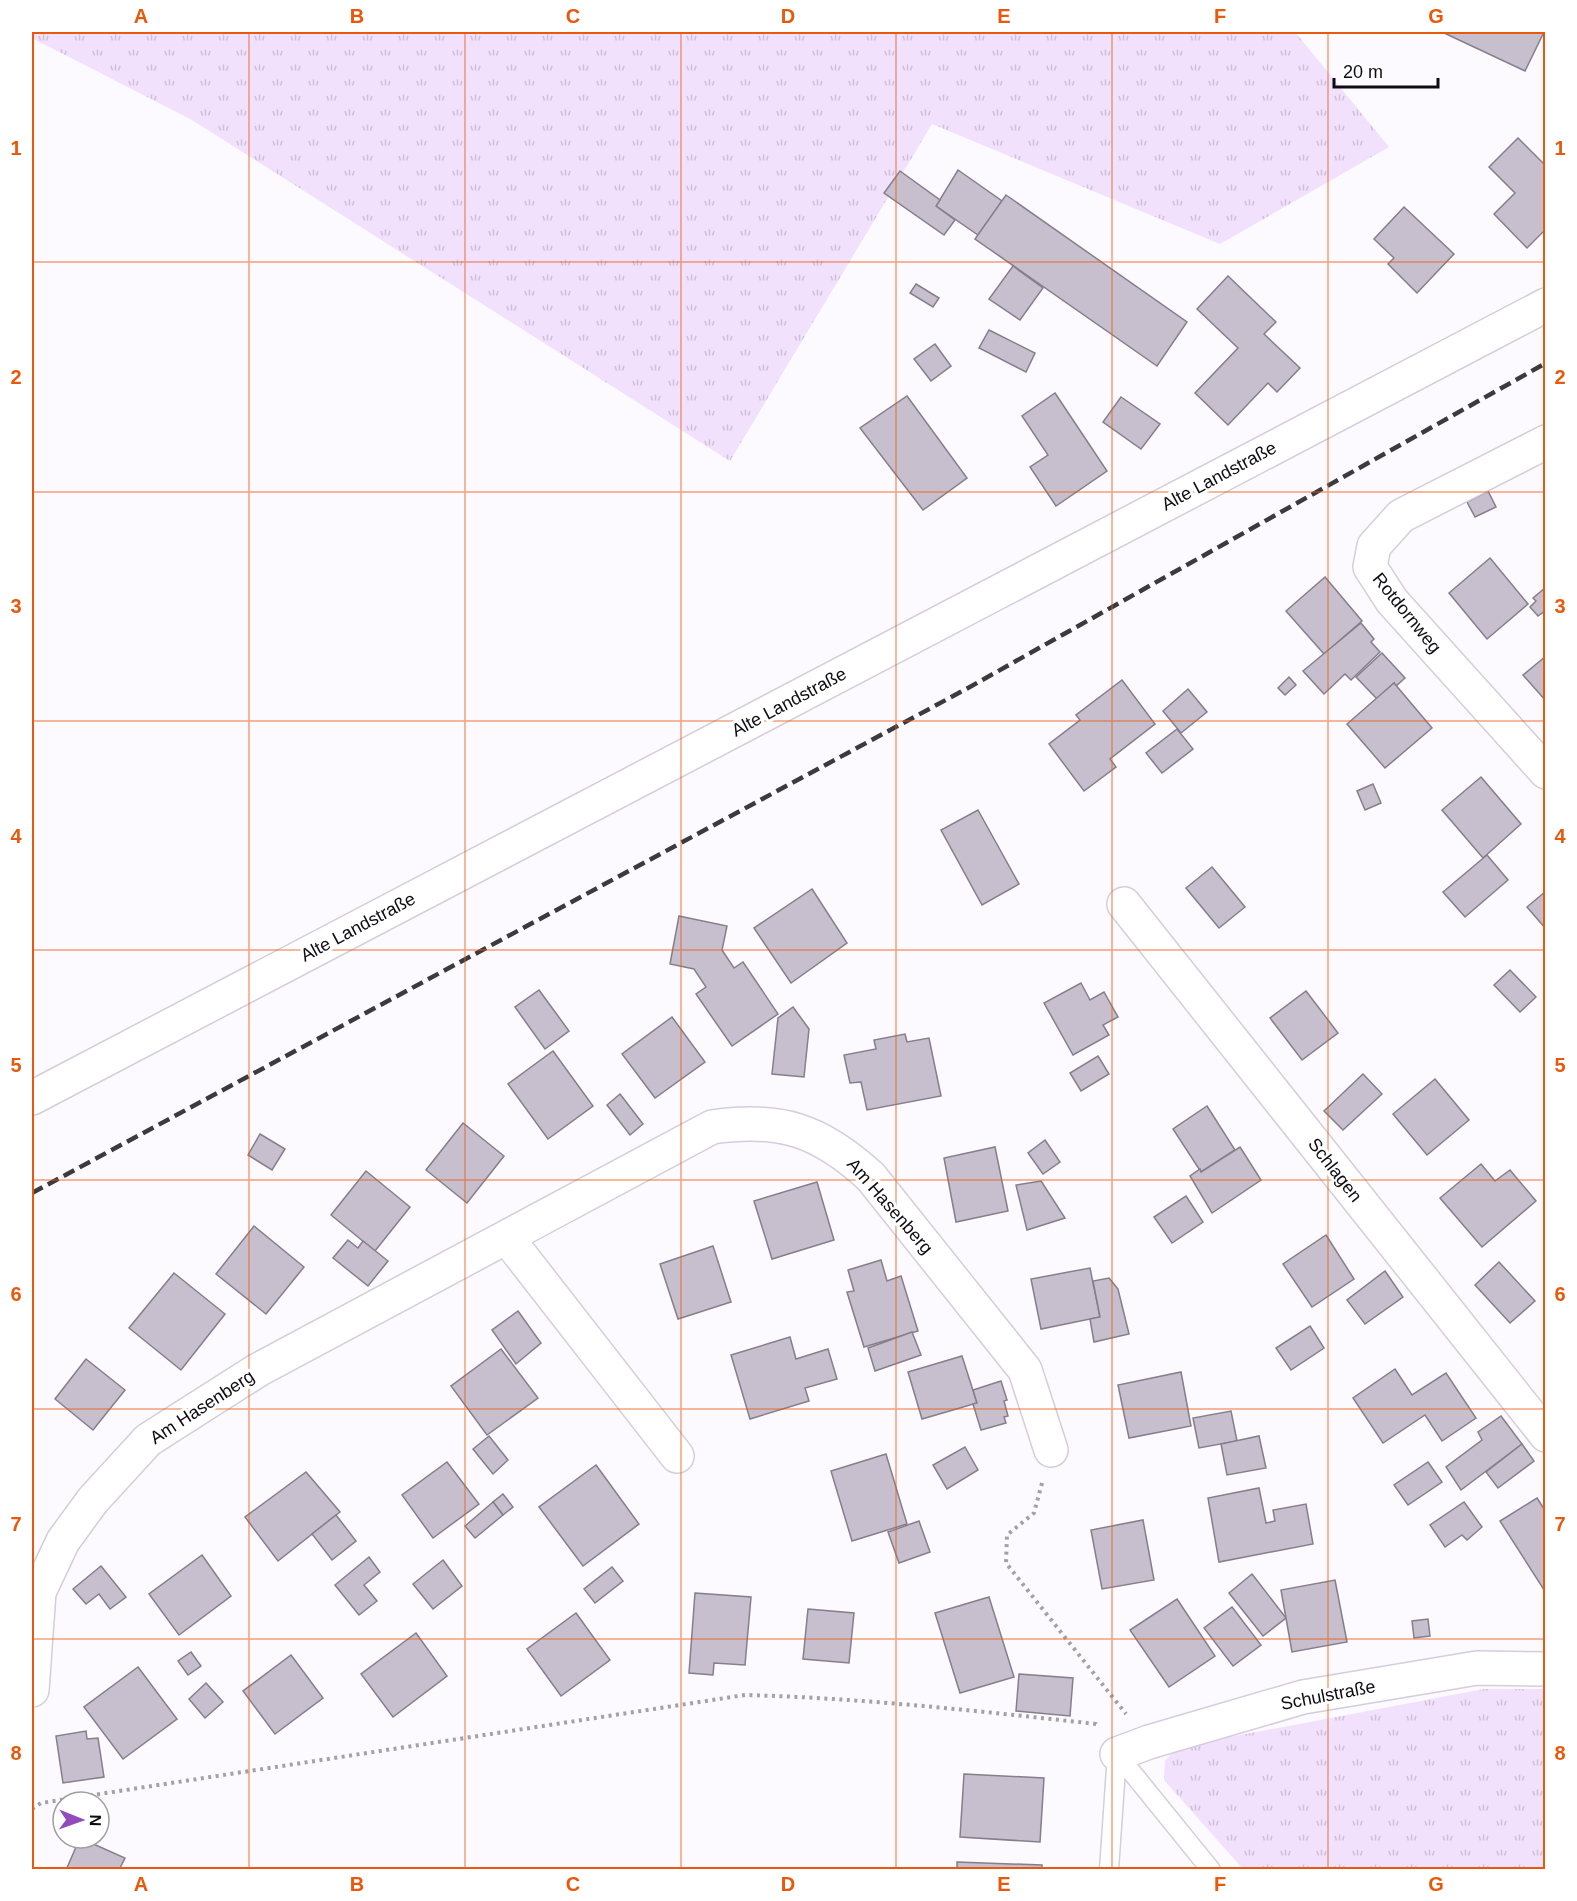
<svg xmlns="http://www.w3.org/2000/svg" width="1577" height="1901" font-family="Arial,sans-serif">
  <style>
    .grass { fill: url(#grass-tufts) }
    .building { fill: #c7bfcd; stroke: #867e8b; stroke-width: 1.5 }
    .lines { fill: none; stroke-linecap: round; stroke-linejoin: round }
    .lane-casing { stroke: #d5cddb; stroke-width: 21 }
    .street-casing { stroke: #d5cddb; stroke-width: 36 }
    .path { stroke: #a3a0a6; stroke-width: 4; stroke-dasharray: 3 4.5; stroke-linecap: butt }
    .lane { stroke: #fff; stroke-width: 18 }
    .street { stroke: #fff; stroke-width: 33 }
    .rail { stroke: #3d3a3f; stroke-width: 4.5; stroke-dasharray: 12 6; stroke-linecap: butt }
    .grid { fill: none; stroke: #e8590c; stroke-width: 1.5; stroke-opacity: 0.55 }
    .labels { text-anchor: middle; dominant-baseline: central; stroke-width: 6; stroke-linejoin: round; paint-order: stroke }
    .street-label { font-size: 18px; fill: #0f0c11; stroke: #fff }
    .neatline { fill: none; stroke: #e8590c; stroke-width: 2 }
    .grid-label { font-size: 20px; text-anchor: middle; font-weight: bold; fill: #e8590c }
  </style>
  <defs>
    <pattern id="grass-tufts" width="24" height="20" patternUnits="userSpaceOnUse" patternTransform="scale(1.5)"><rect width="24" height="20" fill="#f1e1fd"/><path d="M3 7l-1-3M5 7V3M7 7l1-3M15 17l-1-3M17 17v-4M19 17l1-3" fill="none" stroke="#cdc0d8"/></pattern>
  </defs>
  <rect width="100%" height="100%" fill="#fcf9ff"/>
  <!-- grass -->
  <g class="grass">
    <path d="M32 32H1295L1389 147 1220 244 932 124 730 461 192 120 32 38Z"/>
    <path d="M1484 1689H1545V1869H1243L1164 1780 1165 1761 1177 1747Z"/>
  </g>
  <!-- building -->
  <g class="building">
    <path d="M1442 32H1544L1525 71Z"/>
    <path d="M1518 138 1546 166V229L1527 248 1494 214 1515 193 1489 167Z"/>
    <path d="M958 170 1002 201 978 235 936 206Z"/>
    <path d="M900 171 940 200 936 206 955 220 944 235 884 193Z"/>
    <path d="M1006 195 1187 322 1157 366 975 239Z"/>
    <path d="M1404 207 1454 254 1417 293 1388 264 1394 258 1374 239Z"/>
    <path d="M1013 266 1043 288 1020 320 989 299Z"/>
    <path d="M1228 276 1276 322 1264 334 1300 368 1277 392 1268 383 1228 425 1195 393 1238 348 1197 309Z"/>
    <path d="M916 284 939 298 933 307 910 293Z"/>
    <path d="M989 330 1035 353 1026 372 979 348Z"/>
    <path d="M935 344 951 366 931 381 914 359Z"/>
    <path d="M1055 393 1107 471 1056 506 1030 467 1048 455 1022 416Z"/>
    <path d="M907 396 967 478 923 510 860 428Z"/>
    <path d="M1121 397 1160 424 1141 449 1103 422Z"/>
    <path d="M1488 491 1496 507 1475 517 1467 502Z"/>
    <path d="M1490 558 1528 604 1487 639 1449 593Z"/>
    <path d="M1325 577 1362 621 1324 654 1286 611Z"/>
    <path d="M1546 587V610L1538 616 1530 607 1536 601 1533 598Z"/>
    <path d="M1361 623 1374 639 1371 642 1380 652 1351 680 1345 674 1324 694 1303 671Z"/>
    <path d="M1382 653 1405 678 1396 686 1394 683 1377 699 1356 677Z"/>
    <path d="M1546 656V701L1523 675Z"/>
    <path d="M1289 677 1296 685 1285 695 1278 688Z"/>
    <path d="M1122 680 1155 724 1110 759 1116 767 1084 791 1049 744 1080 720 1076 715Z"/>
    <path d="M1394 683 1432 728 1385 768 1347 724Z"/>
    <path d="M1188 689 1207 712 1181 733 1163 711Z"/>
    <path d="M1177 729 1193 749 1162 773 1146 753Z"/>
    <path d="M1481 777 1521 824 1483 858 1442 810Z"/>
    <path d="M1373 784 1381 803 1365 810 1357 791Z"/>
    <path d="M978 810 1019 884 982 905 941 830Z"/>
    <path d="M1487 855 1508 880 1465 917 1443 892Z"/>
    <path d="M1212 867 1245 907 1219 928 1186 888Z"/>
    <path d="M812 889 847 943 791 983 754 928Z"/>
    <path d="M1546 891V929L1527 907Z"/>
    <path d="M679 916 727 926 722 950 734 968 743 962 778 1014 732 1046 696 994 706 987 694 969 670 964Z"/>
    <path d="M1510 970 1536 997 1520 1012 1494 985Z"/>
    <path d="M1081 983 1090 1000 1104 992 1118 1017 1103 1025 1109 1035 1073 1055 1044 1003Z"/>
    <path d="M539 990 569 1031 545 1049 515 1007Z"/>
    <path d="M1306 991 1338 1033 1302 1060 1270 1018Z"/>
    <path d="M793 1007 809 1029 804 1077 772 1074 778 1018Z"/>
    <path d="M672 1017 705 1062 655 1098 622 1054Z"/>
    <path d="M905 1034 907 1042 929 1038 941 1096 867 1110 861 1082 850 1083 844 1055 876 1049 874 1040Z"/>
    <path d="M553 1051 593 1106 548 1139 508 1084Z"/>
    <path d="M1098 1056 1109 1074 1081 1091 1070 1073Z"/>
    <path d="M1363 1074 1382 1094 1343 1130 1324 1111Z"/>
    <path d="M1435 1079 1469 1120 1427 1155 1393 1114Z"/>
    <path d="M620 1094 643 1124 630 1135 607 1105Z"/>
    <path d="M1207 1106 1235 1150 1201 1172 1173 1129Z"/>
    <path d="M463 1123 504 1156 467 1203 426 1170Z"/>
    <path d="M260 1134 285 1149 272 1170 248 1155Z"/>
    <path d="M1045 1140 1060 1162 1043 1174 1028 1153Z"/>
    <path d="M995 1147 1008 1211 956 1222 944 1158Z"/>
    <path d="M1240 1147 1261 1180 1212 1213 1190 1176 1200 1169 1201 1172Z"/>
    <path d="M1481 1164 1495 1181 1510 1170 1536 1201 1482 1247 1440 1198Z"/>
    <path d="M366 1171 410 1207 375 1251 331 1215Z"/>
    <path d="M1041 1181 1065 1218 1027 1230 1016 1185Z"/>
    <path d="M817 1182 834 1240 772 1259 754 1201Z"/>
    <path d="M1186 1196 1203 1222 1172 1243 1154 1217Z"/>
    <path d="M254 1226 304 1267 266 1314 216 1274Z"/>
    <path d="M1326 1235 1354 1279 1312 1307 1283 1264Z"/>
    <path d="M348 1240 358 1248 363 1241 388 1261 368 1286 333 1258Z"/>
    <path d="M713 1246 731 1302 678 1319 660 1264Z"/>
    <path d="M881 1260 887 1281 901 1276 918 1331 864 1347 847 1292 854 1291 848 1270Z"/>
    <path d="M1499 1262 1535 1301 1510 1323 1475 1285Z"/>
    <path d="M1090 1268 1100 1317 1041 1329 1031 1279Z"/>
    <path d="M1385 1271 1403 1297 1365 1324 1347 1300Z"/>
    <path d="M174 1273 225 1314 181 1370 129 1328Z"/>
    <path d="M1109 1278 1118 1289 1129 1334 1094 1342 1090 1319 1100 1317 1093 1281Z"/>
    <path d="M518 1311 541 1343 516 1364 492 1330Z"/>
    <path d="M1310 1326 1324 1348 1291 1370 1276 1348Z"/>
    <path d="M912 1332 921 1355 875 1371 868 1348Z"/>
    <path d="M790 1337 796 1359 828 1349 837 1379 805 1388 809 1401 750 1419 731 1355Z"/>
    <path d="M501 1349 538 1398 487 1435 451 1386Z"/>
    <path d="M962 1356 977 1403 922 1419 908 1372Z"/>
    <path d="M86 1359 125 1390 93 1430 55 1399Z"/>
    <path d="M1395 1369 1412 1395 1446 1373 1476 1418 1442 1441 1425 1415 1383 1443 1353 1398Z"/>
    <path d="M1181 1372 1191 1426 1129 1438 1118 1385Z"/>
    <path d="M1001 1381 1007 1400 1004 1401 1008 1416 1004 1417 1006 1423 981 1430 973 1404 977 1403 973 1390Z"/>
    <path d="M1231 1411 1237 1441 1199 1448 1193 1418Z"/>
    <path d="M1501 1416 1522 1444 1461 1490 1446 1467 1482 1440 1478 1432Z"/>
    <path d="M489 1436 508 1460 493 1474 473 1449Z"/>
    <path d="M1259 1436 1266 1468 1227 1475 1221 1444Z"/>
    <path d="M1522 1444 1534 1461 1498 1488 1486 1472Z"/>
    <path d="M965 1447 978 1470 947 1489 933 1465Z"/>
    <path d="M886 1454 907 1524 852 1541 831 1471Z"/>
    <path d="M447 1462 479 1504 433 1538 402 1495Z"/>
    <path d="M1428 1462 1442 1482 1408 1505 1394 1485Z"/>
    <path d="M596 1465 639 1524 583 1566 539 1507Z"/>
    <path d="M306 1472 340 1512 278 1561 245 1517Z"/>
    <path d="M1259 1488 1266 1523 1275 1521 1273 1510 1306 1504 1313 1544 1219 1562 1208 1498Z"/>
    <path d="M503 1494 513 1507 503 1515 493 1502Z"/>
    <path d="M1537 1498 1546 1512V1593L1500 1521Z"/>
    <path d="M493 1502 503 1515 475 1538 465 1526Z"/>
    <path d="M1464 1502 1482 1527 1467 1540 1462 1535 1445 1547 1430 1525Z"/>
    <path d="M336 1515 356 1541 332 1560 312 1534Z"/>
    <path d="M1143 1520 1154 1580 1102 1589 1091 1530Z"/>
    <path d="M919 1521 930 1552 899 1563 888 1532Z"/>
    <path d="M202 1555 231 1596 179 1635 149 1594Z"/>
    <path d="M369 1557 380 1572 364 1585 377 1601 359 1615 335 1585Z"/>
    <path d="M443 1560 462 1586 433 1609 413 1584Z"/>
    <path d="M101 1566 126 1597 110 1609 99 1594 86 1604 73 1589Z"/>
    <path d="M612 1567 623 1581 595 1603 584 1589Z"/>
    <path d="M1252 1574 1286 1618 1263 1636 1229 1593Z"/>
    <path d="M1335 1580 1347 1642 1292 1652 1281 1590Z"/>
    <path d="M695 1593 751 1597 745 1665 714 1663 713 1675 689 1673Z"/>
    <path d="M989 1597 1014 1677 960 1693 935 1613Z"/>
    <path d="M1177 1599 1215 1656 1169 1687 1130 1630Z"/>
    <path d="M1232 1607 1261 1645 1233 1666 1204 1628Z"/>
    <path d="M808 1609 854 1613 849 1663 803 1659Z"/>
    <path d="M576 1613 610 1660 561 1696 527 1649Z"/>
    <path d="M1428 1619 1430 1636 1414 1638 1412 1621Z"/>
    <path d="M416 1633 447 1676 393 1717 361 1674Z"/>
    <path d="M191 1652 201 1666 188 1675 178 1661Z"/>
    <path d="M291 1655 323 1698 275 1734 243 1691Z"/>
    <path d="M138 1667 177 1719 123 1759 84 1707Z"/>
    <path d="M1019 1674 1073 1678 1070 1716 1016 1711Z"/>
    <path d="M206 1683 223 1702 205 1718 189 1699Z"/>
    <path d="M86 1731 87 1739 98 1738 104 1777 63 1783 56 1736Z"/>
    <path d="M964 1774 1044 1778 1040 1842 960 1837Z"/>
    <path d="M80 1838 125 1858 119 1870H66Z"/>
    <path d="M957 1862 1042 1865V1870H957Z"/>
  </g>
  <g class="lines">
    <defs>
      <g id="lane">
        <path d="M1117 1754 1211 1870"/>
        <path d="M1109 1870 1117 1754"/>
      </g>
      <g id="street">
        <path d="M1546 442 1401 516 1374 546 1370 567 1392 601 1546 772"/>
        <path d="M1124 904 1546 1435"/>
        <path d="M32 1098 1546 305"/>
        <path d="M508 1239 677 1456"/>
        <path d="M32 1690 39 1592 63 1541 93 1500 148 1440 258 1370 712 1127C780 1117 820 1130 871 1177L1025 1370 1051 1450"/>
        <path d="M1117 1754 1149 1742 1303 1697 1477 1668 1546 1669"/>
      </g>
    </defs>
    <!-- lane casing -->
    <use href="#lane" class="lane-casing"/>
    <!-- street casing -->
    <use href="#street" class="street-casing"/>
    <!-- path -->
    <g class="path">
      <path d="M1042 1483 1034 1513 1007 1535 1006 1563 1126 1714"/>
      <path d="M32 1809 41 1803 745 1695C862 1698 979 1711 1096 1724L1098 1727"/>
    </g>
    <!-- lane -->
    <use href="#lane" class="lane"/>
    <!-- street -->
    <use href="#street" class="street"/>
    <!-- rail -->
    <path class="rail" d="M32 1193 968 688 1546 363"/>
  </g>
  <!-- grid -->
  <path class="grid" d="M249 32V1870M465 32V1870M681 32V1870M896 32V1870M1112 32V1870M1328 32V1870M32 262H1546M32 492H1546M32 721H1546M32 950H1546M32 1180H1546M32 1409H1546M32 1639H1546"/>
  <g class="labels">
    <!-- street labels -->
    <g class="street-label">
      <text transform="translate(1219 476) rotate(-28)">Alte Landstraße</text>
      <text transform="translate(1407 613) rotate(51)">Rotdornweg</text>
      <text transform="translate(789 702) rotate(-28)">Alte Landstraße</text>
      <text transform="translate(358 927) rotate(-28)">Alte Landstraße</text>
      <text transform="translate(1335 1170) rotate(52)">Schlagen</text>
      <text transform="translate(890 1206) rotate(49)">Am Hasenberg</text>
      <text transform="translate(202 1407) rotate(-33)">Am Hasenberg</text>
      <text transform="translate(1328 1695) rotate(-11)">Schulstraße</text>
    </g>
  </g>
  <!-- border -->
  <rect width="1577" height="1901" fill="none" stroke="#ffffff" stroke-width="66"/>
  <!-- north arrow -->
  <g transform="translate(81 1820) rotate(91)"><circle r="28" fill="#ffffff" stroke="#9f9ea0" stroke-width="1.5"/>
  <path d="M0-4.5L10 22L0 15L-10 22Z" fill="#934abd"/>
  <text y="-9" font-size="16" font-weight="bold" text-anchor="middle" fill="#0f0c11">N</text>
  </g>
  <!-- scale -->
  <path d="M1334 78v9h104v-9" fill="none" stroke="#0f0c11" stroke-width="3"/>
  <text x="1343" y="78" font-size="18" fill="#0f0c11" stroke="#ffffff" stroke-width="4.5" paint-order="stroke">20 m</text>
  <rect x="33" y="33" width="1511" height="1835" class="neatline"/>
  <g class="grid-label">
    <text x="141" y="23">A</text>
    <text x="357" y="23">B</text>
    <text x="573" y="23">C</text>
    <text x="788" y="23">D</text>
    <text x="1004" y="23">E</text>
    <text x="1220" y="23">F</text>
    <text x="1436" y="23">G</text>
    <text x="16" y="155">1</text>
    <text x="1560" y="155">1</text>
    <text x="16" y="384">2</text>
    <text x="1560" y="384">2</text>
    <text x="16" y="613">3</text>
    <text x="1560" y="613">3</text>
    <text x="16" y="843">4</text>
    <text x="1560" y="843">4</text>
    <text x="16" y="1072">5</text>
    <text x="1560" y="1072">5</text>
    <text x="16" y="1301">6</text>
    <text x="1560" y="1301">6</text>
    <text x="16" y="1531">7</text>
    <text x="1560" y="1531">7</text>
    <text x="16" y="1760">8</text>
    <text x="1560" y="1760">8</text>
    <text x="141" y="1891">A</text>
    <text x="357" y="1891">B</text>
    <text x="573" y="1891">C</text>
    <text x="788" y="1891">D</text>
    <text x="1004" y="1891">E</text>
    <text x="1220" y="1891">F</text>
    <text x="1436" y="1891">G</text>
  </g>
</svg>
